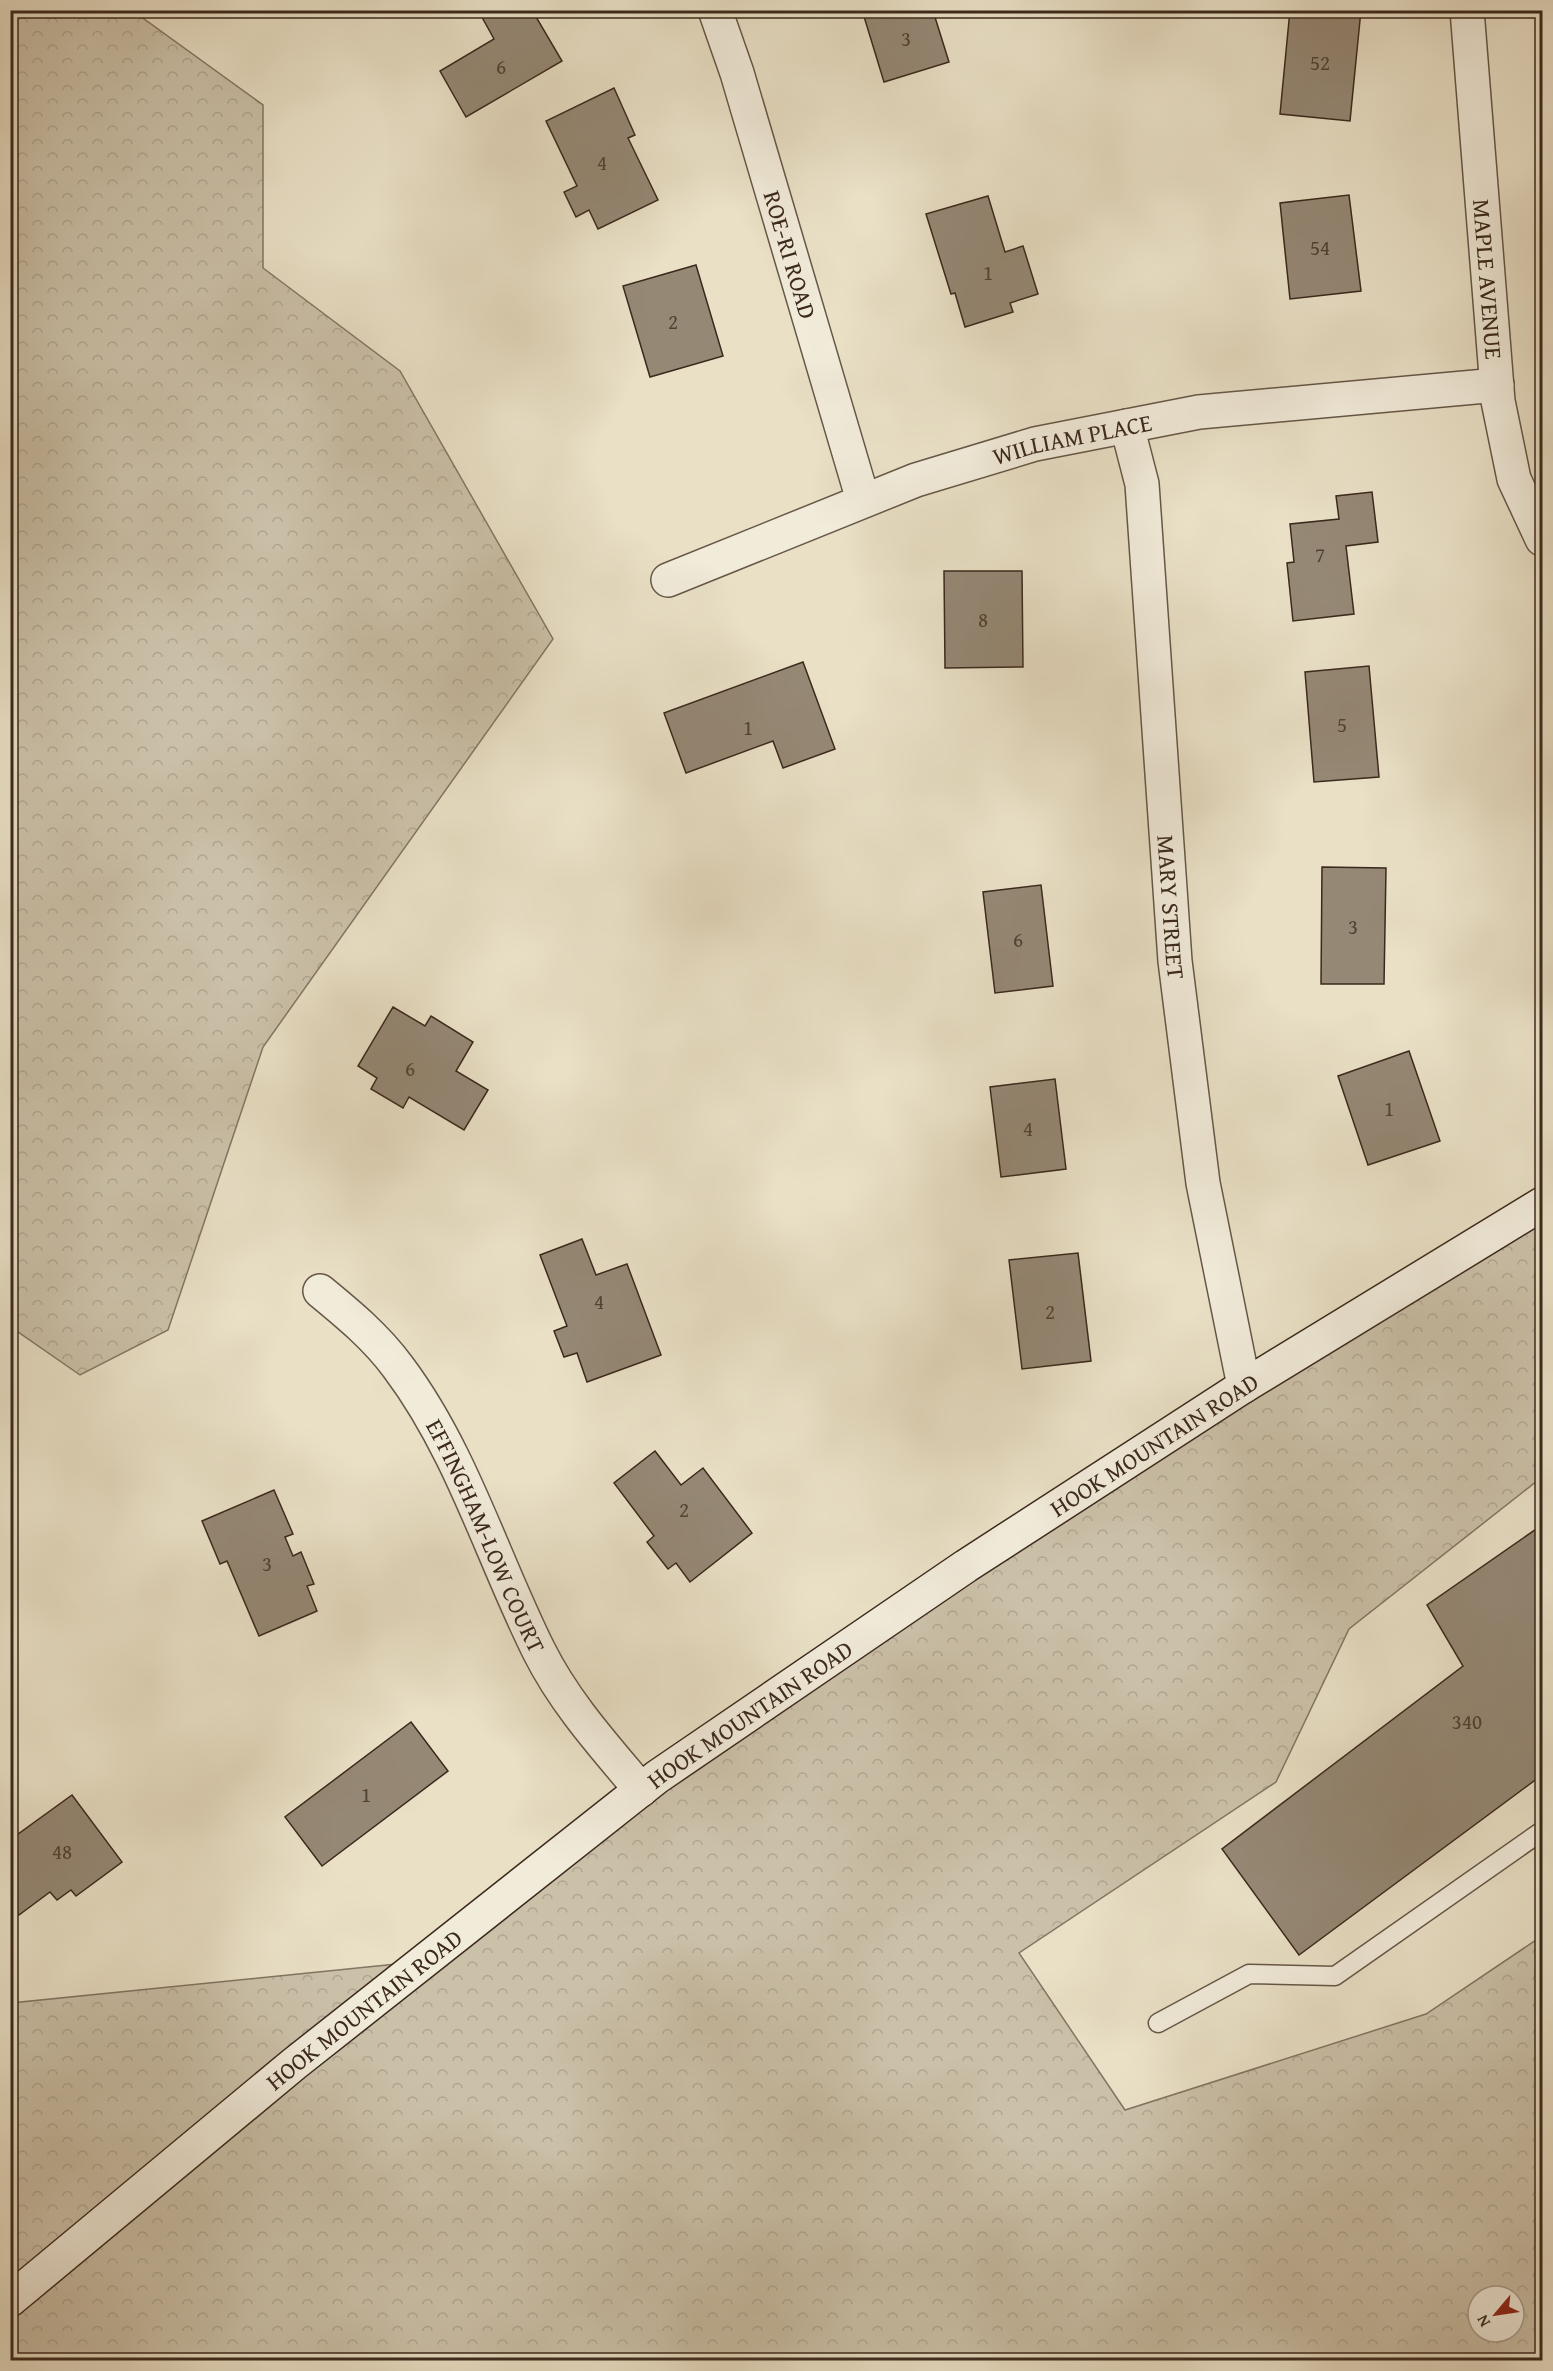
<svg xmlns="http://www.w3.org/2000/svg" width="1553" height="2371" font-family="'Gentium Book Plus',serif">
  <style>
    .forest { fill: url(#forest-crowns); stroke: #837563; stroke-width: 1.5; fill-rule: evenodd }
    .building { fill: #958875; stroke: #3b291d; stroke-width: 1.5 }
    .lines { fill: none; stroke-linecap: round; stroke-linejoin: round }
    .lane-casing { stroke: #665747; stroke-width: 21 }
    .street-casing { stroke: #665747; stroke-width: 36 }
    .secondary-casing { stroke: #3b291d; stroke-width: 36 }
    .lane { stroke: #f1ebda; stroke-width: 18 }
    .street { stroke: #f1ebda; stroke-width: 33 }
    .secondary { stroke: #f1ebda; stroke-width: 33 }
    .labels { text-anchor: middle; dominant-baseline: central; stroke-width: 5; stroke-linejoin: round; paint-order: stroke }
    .number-label { font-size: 21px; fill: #524133 }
    .street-label { font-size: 24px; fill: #3b291d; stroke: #f1ebda }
  </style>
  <defs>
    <pattern id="forest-crowns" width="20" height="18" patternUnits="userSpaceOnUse" patternTransform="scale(1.5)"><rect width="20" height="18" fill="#cbc1a9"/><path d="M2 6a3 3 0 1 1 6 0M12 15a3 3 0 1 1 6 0" fill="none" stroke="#afa691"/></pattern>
  </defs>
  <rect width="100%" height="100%" fill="#e9e0c6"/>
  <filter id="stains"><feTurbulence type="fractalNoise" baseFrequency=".00333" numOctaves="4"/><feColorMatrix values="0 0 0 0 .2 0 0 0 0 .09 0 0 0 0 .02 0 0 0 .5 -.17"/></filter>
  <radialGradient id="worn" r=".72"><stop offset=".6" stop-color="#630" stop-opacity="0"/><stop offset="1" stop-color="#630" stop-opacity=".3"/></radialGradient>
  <!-- forest -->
  <g class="forest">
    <path d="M11 10 133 11 263 105V268L400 371 553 639 263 1047 168 1330 80 1375 11 1327Z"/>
    <path d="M1542 1200V1477L1349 1629 1276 1782 1019 1953 1125 2110 1426 2014 1542 1936V2360H11V2003L446 1959 944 1573ZM1478 2296H1514V2332H1478Z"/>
  </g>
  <!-- building -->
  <g class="building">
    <path d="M478 10H532L562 61 466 117 440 71 494 39Z"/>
    <path d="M862 10H947L934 14 949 62 884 82Z"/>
    <path d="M1290 10H1361L1350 121 1280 114Z"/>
    <path d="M614 88 635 135 628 138 658 200 598 229 589 210 576 217 564 192 577 186 546 121Z"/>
    <path d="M1349 195 1361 291 1290 299 1280 203Z"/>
    <path d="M988 196 1005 252 1023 246 1038 294 1010 303 1013 312 965 327 955 293 951 294 926 214Z"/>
    <path d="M696 265 723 356 650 377 623 286Z"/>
    <path d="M1372 492 1378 542 1346 546 1354 614 1293 621 1287 563 1294 562 1290 524 1339 519 1336 496Z"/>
    <path d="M944 571H1022L1023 667 945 668Z"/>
    <path d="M803 662 835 749 783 768 773 741 686 773 664 713Z"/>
    <path d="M1369 666 1379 777 1314 782 1305 672Z"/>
    <path d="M1322 867 1386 868 1384 984H1321Z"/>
    <path d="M1041 885 1053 986 995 993 983 892Z"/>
    <path d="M393 1007 425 1026 431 1016 473 1042 456 1071 488 1090 464 1130 409 1097 403 1108 371 1089 377 1078 358 1066Z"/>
    <path d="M1409 1051 1440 1141 1368 1165 1338 1076Z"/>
    <path d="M1055 1079 1066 1169 1001 1177 990 1087Z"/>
    <path d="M582 1239 596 1275 627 1264 661 1355 587 1382 577 1353 564 1357 554 1331 567 1326 540 1255Z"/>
    <path d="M1078 1253 1091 1361 1022 1369 1009 1260Z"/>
    <path d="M655 1451 681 1485 703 1468 752 1533 690 1582 676 1563 668 1569 647 1542 654 1536 614 1483Z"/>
    <path d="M274 1490 293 1534 285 1537 293 1556 301 1552 314 1584 307 1586 317 1611 259 1636 227 1561 220 1564 202 1521Z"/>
    <path d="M1542 1525V1775L1299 1955 1222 1849 1463 1666 1427 1605Z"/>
    <path d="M411 1722 448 1771 322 1866 285 1817Z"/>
    <path d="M72 1795 122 1862 76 1896 71 1890 57 1900 50 1892 19 1915 10 1903V1840Z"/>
  </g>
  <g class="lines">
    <defs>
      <path id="lane" d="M1158 2023 1249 1974 1335 1976 1542 1831"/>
      <g id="street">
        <path id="s1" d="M715 10 737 73 863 500"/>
        <path id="s2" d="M1467 10 1498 401 1514 479 1542 539"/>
        <path id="s3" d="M1127 426 1142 484 1175 961 1203 1183 1244 1386"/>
        <path id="s4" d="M668 580 916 480 1035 444 1199 412 1497 385"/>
        <path id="s5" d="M320 1291C348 1314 376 1337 398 1367 462 1452 492 1557 539 1651 565 1703 604 1746 641 1790"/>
      </g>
      <g id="secondary">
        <path id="s6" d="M10 2300 294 2064 657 1777 966 1566 1244 1386 1542 1204"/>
      </g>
    </defs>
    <!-- lane casing -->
    <use href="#lane" class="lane-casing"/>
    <!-- street casing -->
    <use href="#street" class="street-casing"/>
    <!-- secondary casing -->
    <use href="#secondary" class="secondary-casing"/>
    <!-- lane -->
    <use href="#lane" class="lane"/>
    <!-- street -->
    <use href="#street" class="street"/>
    <!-- secondary -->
    <use href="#secondary" class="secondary"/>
  </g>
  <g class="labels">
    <!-- number labels -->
    <g class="number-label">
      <text x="906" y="38">3</text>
      <text x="1320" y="62">52</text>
      <text x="501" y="66">6</text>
      <text x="602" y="162">4</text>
      <text x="1320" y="247">54</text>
      <text x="988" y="272">1</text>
      <text x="673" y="321">2</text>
      <text x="1320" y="554">7</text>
      <text x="983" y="619">8</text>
      <text x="1342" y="724">5</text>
      <text x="748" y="727">1</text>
      <text x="1353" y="926">3</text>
      <text x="1018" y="939">6</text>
      <text x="410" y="1068">6</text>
      <text x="1389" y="1108">1</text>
      <text x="1028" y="1128">4</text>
      <text x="599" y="1301">4</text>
      <text x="1050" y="1311">2</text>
      <text x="684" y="1509">2</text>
      <text x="267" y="1563">3</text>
      <text x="1467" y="1721">340</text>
      <text x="366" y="1794">1</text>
      <text x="62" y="1851">48</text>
    </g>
    <!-- street labels -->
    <g class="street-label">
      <text stroke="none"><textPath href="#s1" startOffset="256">ROE-RI ROAD</textPath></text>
      <text stroke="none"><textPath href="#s2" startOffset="270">MAPLE AVENUE</textPath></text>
      <text stroke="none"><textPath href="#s4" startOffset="429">WILLIAM PLACE</textPath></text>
      <text stroke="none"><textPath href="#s3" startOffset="484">MARY STREET</textPath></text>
      <text stroke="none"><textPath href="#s6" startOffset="1430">HOOK MOUNTAIN ROAD</textPath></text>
      <text stroke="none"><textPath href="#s5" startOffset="300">EFFINGHAM-LOW COURT</textPath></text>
      <text stroke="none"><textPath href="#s6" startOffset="944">HOOK MOUNTAIN ROAD</textPath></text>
      <text stroke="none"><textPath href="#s6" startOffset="458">HOOK MOUNTAIN ROAD</textPath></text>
    </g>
  </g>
  <!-- margin -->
  <rect width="1553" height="2371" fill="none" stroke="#e9e0c6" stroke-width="36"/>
  <rect x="12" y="12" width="1529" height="2347" fill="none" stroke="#3b291d" stroke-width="3"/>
  <rect x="18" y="18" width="1517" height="2335" fill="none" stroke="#3b291d" stroke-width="1.5"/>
  <!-- north arrow -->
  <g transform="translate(1496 2314) rotate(241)"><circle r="28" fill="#f1ebda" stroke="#a89d8e" stroke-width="1.5"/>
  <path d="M0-4.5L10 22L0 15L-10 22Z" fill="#8f2418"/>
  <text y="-9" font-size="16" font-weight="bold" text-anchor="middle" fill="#3b291d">N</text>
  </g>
  <rect width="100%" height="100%" filter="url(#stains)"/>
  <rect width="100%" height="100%" fill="url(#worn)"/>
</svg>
